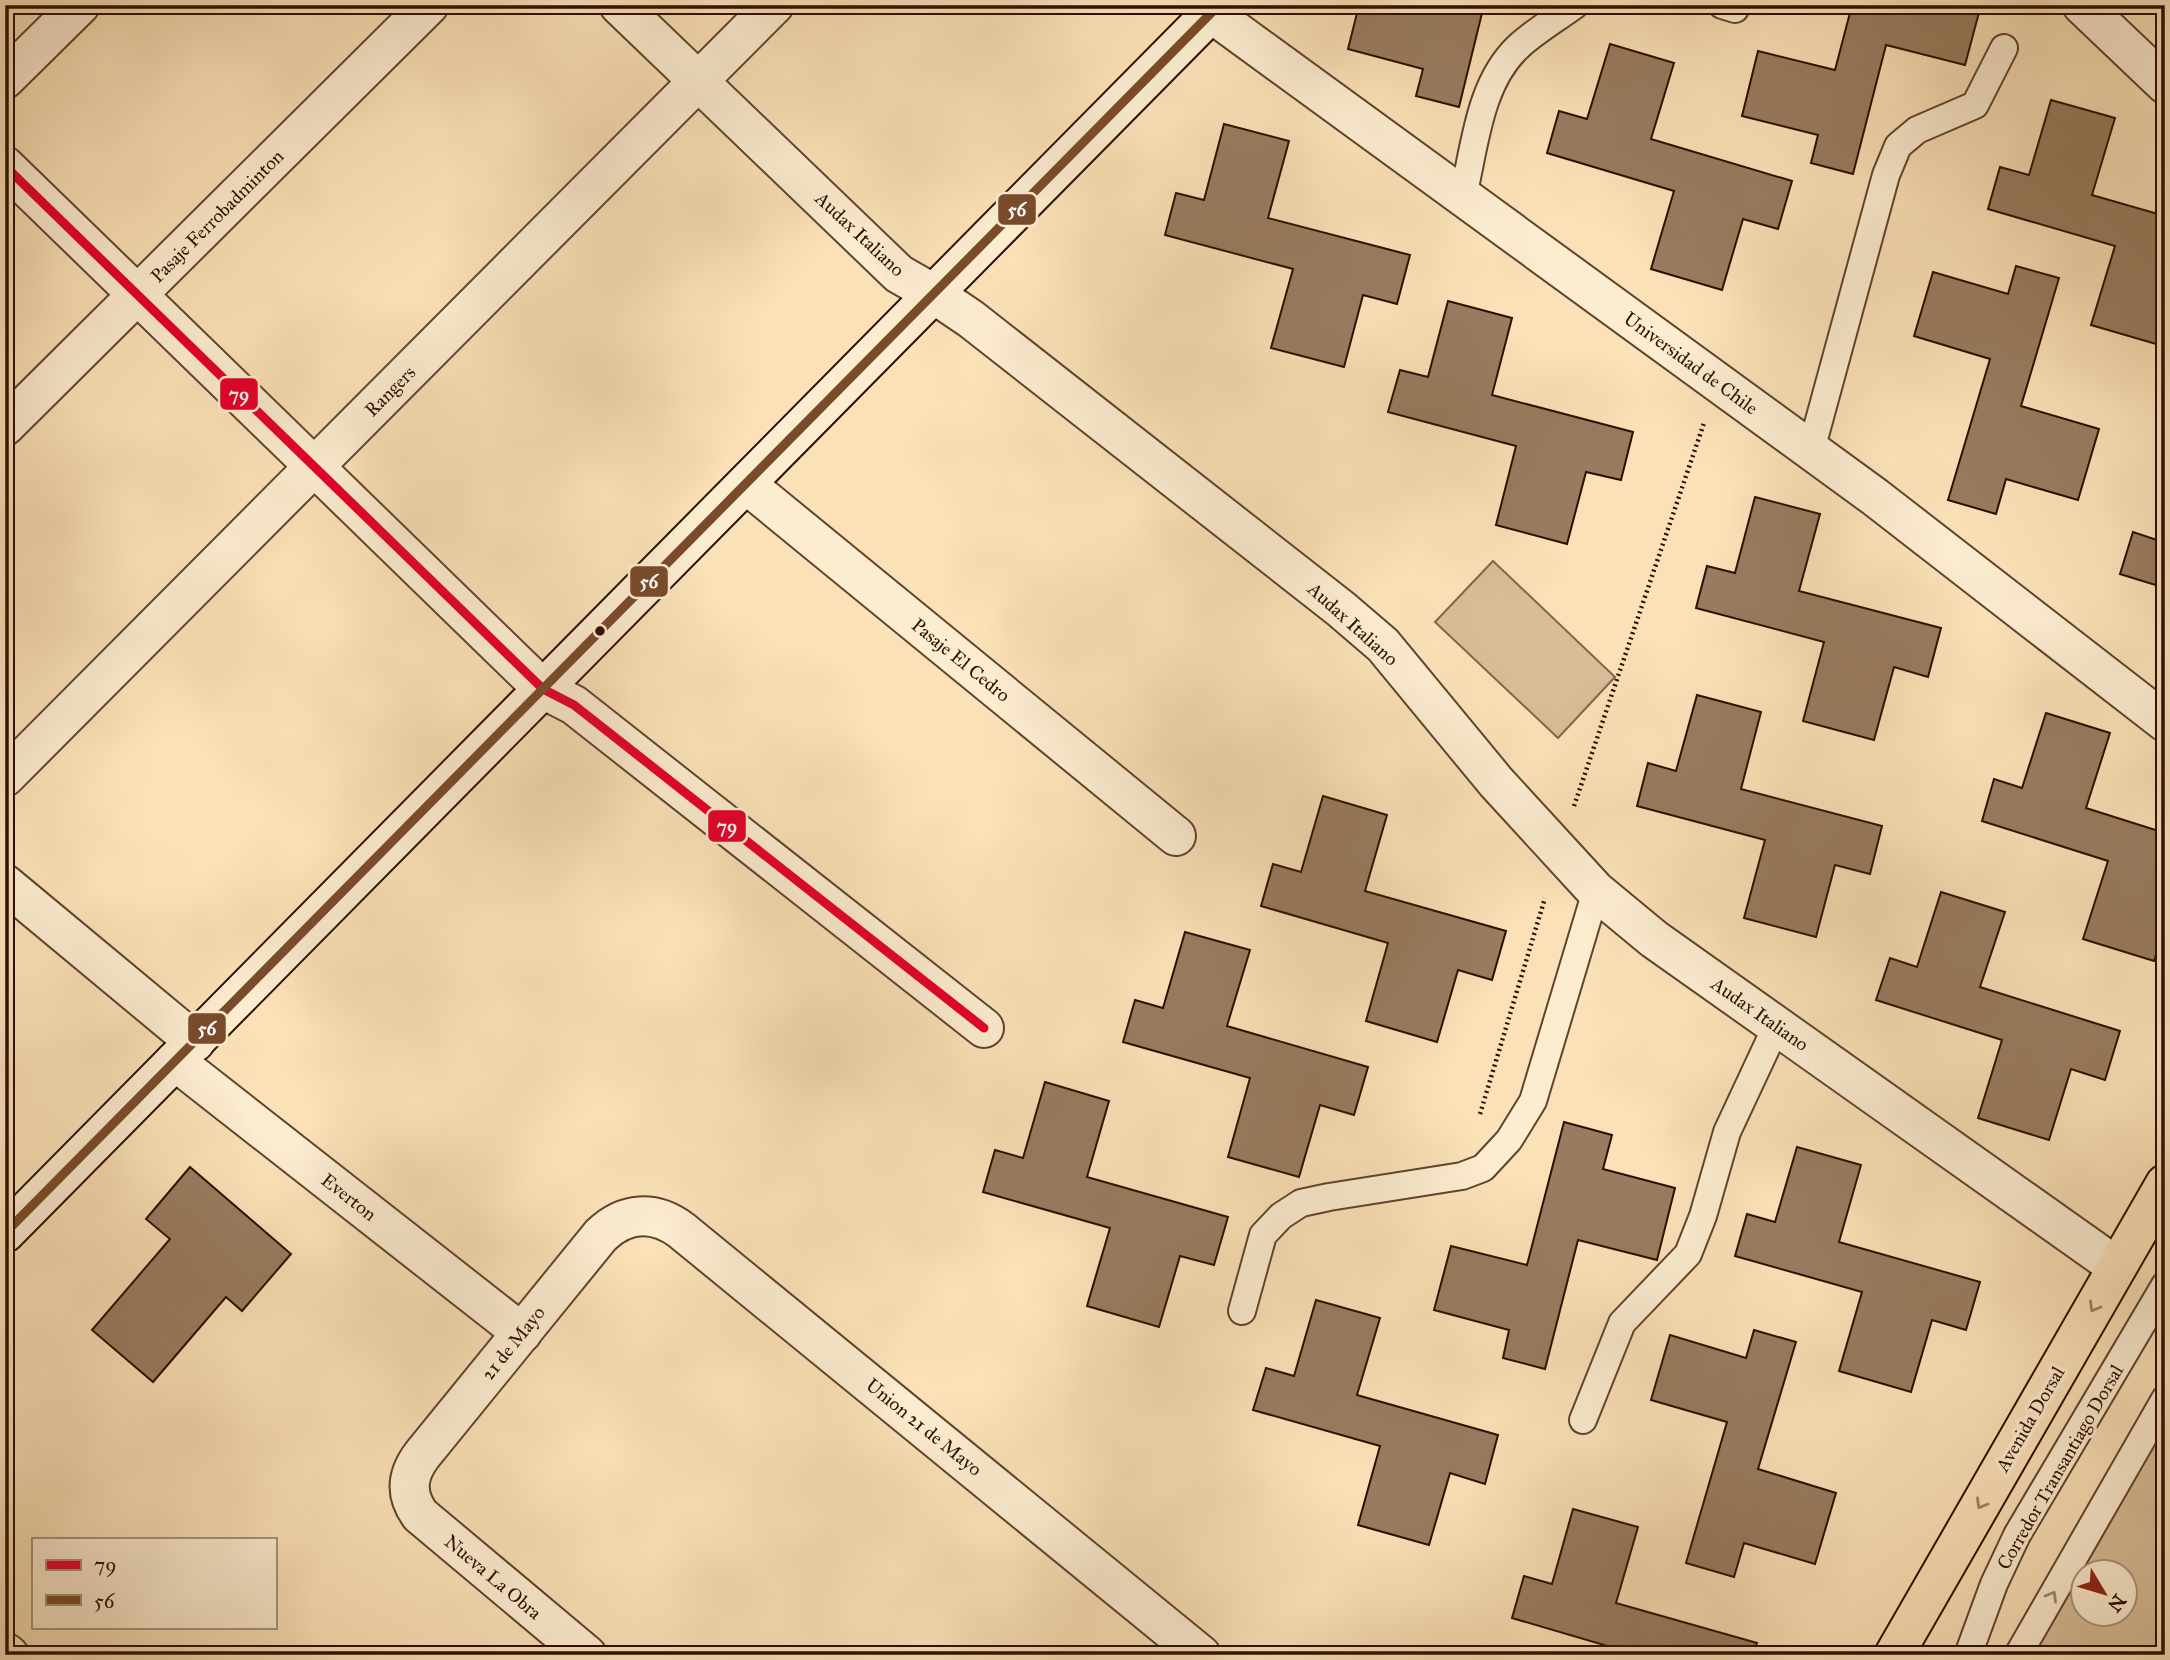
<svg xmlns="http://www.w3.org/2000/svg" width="2170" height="1660" font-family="'IM FELL Great Primer',serif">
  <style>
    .green { fill: #d7bd98; stroke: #82664c; stroke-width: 2; fill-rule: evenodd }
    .building { fill: #987c60; stroke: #2d0e01; stroke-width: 2 }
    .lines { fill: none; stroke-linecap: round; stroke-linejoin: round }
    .lane-casing { stroke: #60432e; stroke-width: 30 }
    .street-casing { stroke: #60432e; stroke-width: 42 }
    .secondary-casing { stroke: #2d0e01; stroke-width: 42 }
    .primary-casing { stroke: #2d0e01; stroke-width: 42 }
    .path { stroke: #2d0e01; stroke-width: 4.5; stroke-dasharray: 2 3.5; stroke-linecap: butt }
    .lane { stroke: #fcecd0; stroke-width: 26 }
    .street { stroke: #fcecd0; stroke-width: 38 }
    .secondary { stroke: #fcecd0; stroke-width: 38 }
    .primary { stroke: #fae1b7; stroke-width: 38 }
    .bus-1-casing { stroke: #fcecd0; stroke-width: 14 }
    .bus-2-casing { stroke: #fcecd0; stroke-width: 14 }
    .bus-1 { stroke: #e4002b; stroke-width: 9 }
    .bus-2 { stroke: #7a4b2a; stroke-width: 9 }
    .oneway { stroke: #9e8265 }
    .oneway2 { stroke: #9f8873 }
    .bus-dot { fill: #2d0e01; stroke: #fcecd0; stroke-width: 2.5 }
    .labels { text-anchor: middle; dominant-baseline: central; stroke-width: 7; stroke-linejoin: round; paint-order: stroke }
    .street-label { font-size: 19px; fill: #2d0e01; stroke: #fcecd0 }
    .line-badge { stroke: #fcecd0; stroke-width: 2.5 }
    .badge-label { font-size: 19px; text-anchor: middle; font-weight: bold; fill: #fff }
  </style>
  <rect width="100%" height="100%" fill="#fae1b7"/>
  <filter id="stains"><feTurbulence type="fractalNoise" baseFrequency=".00286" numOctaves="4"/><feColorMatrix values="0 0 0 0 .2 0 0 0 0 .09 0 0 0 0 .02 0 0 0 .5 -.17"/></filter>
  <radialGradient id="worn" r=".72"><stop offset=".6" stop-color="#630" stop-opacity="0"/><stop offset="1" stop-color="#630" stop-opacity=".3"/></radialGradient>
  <!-- green -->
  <g class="green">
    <path d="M1493 561 1615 677 1558 738 1435 622Z"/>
    <path d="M2165 1414V1655H2030ZM2082 1572H2124V1614H2082Z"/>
  </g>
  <!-- building -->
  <g class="building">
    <path d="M1359 5H1484L1459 107 1416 96 1423 69 1348 49Z"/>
    <path d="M1852 5H1981L1965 65 1886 45 1853 174 1811 163 1818 135 1742 116 1758 51 1835 70Z"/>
    <path d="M1610 44 1674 63 1651 139 1792 181 1778 229 1743 219 1722 290 1651 269 1674 191 1547 153 1559 111 1587 119Z"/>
    <path d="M2051 100 2115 118 2092 195 2165 216V339L2163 346 2091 325 2115 246 1988 209 2000 167 2029 175Z"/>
    <path d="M1224 124 1289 141 1268 218 1410 255 1397 304 1363 295 1344 367 1271 348 1293 269 1165 235 1176 193 1204 200Z"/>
    <path d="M2016 266 2059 278 2021 406 2099 429 2078 500 2006 479 1996 514 1948 500 1990 359 1914 336 1933 272 2008 294Z"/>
    <path d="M1448 301 1512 318 1492 395 1633 432 1621 480 1586 472 1567 544 1496 525 1516 446 1388 412 1400 370 1428 377Z"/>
    <path d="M1755 497 1820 514 1799 591 1941 628 1928 677 1894 667 1874 740 1803 721 1824 642 1696 608 1707 566 1735 573Z"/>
    <path d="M2165 527V588L2120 574 2133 532 2160 541Z"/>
    <path d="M1697 695 1761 712 1741 789 1882 826 1870 874 1835 865 1816 937 1744 918 1765 840 1637 806 1648 763 1676 771Z"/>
    <path d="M2046 713 2110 733 2086 808 2165 833V927L2154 961 2083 939 2108 861 1982 821 1994 779 2022 788Z"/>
    <path d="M1323 796 1387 815 1365 891 1506 931 1492 980 1458 970 1437 1042 1366 1021 1388 943 1261 906 1273 864 1301 872Z"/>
    <path d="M1941 892 2005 912 1980 987 2120 1031 2105 1080 2071 1069 2049 1140 1978 1118 2002 1040 1876 1000 1890 958 1917 967Z"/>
    <path d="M1185 932 1250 950 1227 1026 1368 1067 1354 1115 1320 1105 1299 1177 1228 1157 1250 1078 1123 1042 1135 1000 1163 1008Z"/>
    <path d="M1045 1082 1109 1101 1087 1177 1228 1217 1214 1265 1180 1256 1159 1327 1087 1306 1110 1228 983 1192 995 1150 1023 1158Z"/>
    <path d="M1564 1122 1612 1135 1603 1169 1675 1188 1657 1260 1578 1240 1545 1369 1503 1358 1509 1330 1434 1310 1451 1246 1527 1265Z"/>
    <path d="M1797 1147 1861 1165 1839 1242 1980 1282 1966 1330 1932 1320 1911 1392 1839 1371 1862 1292 1735 1256 1747 1214 1775 1222Z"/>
    <path d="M190 1167 291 1254 242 1311 226 1297 153 1382 92 1330 170 1239 146 1219Z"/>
    <path d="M1316 1300 1380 1318 1357 1395 1498 1435 1485 1484 1450 1473 1429 1545 1358 1525 1380 1446 1253 1410 1266 1368 1294 1376Z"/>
    <path d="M1754 1330 1796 1342 1758 1469 1836 1493 1815 1564 1744 1543 1734 1577 1686 1563 1727 1422 1651 1400 1670 1335 1746 1358Z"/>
    <path d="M1573 1509 1638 1527 1616 1603 1757 1643 1753 1655H1638L1512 1618 1524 1576 1552 1584Z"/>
  </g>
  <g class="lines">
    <defs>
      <g id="lane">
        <path d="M1722 5 1735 9"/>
        <path d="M1463 196C1475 146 1479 84 1518 47 1535 31 1556 19 1575 5"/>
        <path d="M1811 450 1886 175 1898 146 1917 130 1975 105 2004 48"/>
        <path d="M1242 1311 1263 1235 1281 1216 1301 1203 1329 1197 1462 1176 1483 1168 1509 1140 1533 1101 1596 891"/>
        <path d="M1583 1420 1622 1323 1688 1254 1703 1216 1727 1132 1777 1025"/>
        <path d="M1968 1655 1994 1584 2017 1535 2165 1285"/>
        <path d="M2018 1655 2165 1399"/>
      </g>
      <g id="street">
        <path d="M619 5 899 274 934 294 971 319 1341 609 1383 645 1496 782 1596 891 1654 939 2117 1267"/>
        <path d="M2082 5 2165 84"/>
        <path d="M1211 13 1875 497 2165 722"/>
        <path d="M5 79 80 5"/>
        <path d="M5 166 543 689 574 705 984 1028"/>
        <path d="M5 426 429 5"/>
        <path d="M746 484 1176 836"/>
        <path d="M5 777 774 5"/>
        <path d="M5 884 195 1042"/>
        <path d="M175 1061 522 1333"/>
        <path d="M5 1652 9 1655"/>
        <path d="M587 1655 420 1515C405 1494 407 1475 422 1455L601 1235C625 1212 654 1210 681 1230L1201 1655"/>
      </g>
      <path id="secondary" d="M5 1233 1219 5"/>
      <path id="primary" d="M1894 1655 2165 1184"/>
    </defs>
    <!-- lane casing -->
    <use href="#lane" class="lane-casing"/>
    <!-- street casing -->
    <use href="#street" class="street-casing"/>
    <!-- secondary casing -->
    <use href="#secondary" class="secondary-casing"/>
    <!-- primary casing -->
    <use href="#primary" class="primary-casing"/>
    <!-- path -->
    <g class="path">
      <path d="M1574 806 1704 423"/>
      <path d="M1480 1114 1545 898"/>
    </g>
    <!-- lane -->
    <use href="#lane" class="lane"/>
    <!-- street -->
    <use href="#street" class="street"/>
    <!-- secondary -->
    <use href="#secondary" class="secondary"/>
    <!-- primary -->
    <use href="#primary" class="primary"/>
    <defs>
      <path id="bus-1" d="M5 166 543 689 574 705 984 1028"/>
      <path id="bus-2" d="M5 1233 1219 5"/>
    </defs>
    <!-- bus-1 casing -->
    <use href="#bus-1" class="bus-1-casing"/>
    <!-- bus-2 casing -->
    <use href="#bus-2" class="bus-2-casing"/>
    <!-- bus-1 -->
    <use href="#bus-1" class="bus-1"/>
    <!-- bus-2 -->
    <use href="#bus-2" class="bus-2"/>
  </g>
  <!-- one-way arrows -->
  <defs><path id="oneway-chevron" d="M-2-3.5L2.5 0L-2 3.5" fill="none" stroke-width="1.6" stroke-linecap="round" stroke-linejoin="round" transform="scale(1.75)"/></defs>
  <g class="oneway">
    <use href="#oneway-chevron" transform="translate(2094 1307) rotate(120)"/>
    <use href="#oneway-chevron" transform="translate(1981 1504) rotate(120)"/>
  </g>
  <use class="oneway2" href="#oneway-chevron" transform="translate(2052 1596) rotate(-60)"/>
  <!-- markers -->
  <circle class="bus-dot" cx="600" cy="631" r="6"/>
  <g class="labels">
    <!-- street labels -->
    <g class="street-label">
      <text transform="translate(217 216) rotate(-45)">Pasaje Ferrobadminton</text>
      <text transform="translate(860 234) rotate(43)">Audax Italiano</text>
      <text transform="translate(1691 363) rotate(36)">Universidad de Chile</text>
      <text transform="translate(390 391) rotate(-45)">Rangers</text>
      <text transform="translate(1353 624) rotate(42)">Audax Italiano</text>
      <text transform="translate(961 660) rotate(39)">Pasaje El Cedro</text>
      <text transform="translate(1760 1014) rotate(35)">Audax Italiano</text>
      <text transform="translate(349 1197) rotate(38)">Everton</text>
      <text transform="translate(513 1343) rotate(-51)">21 de Mayo</text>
      <text transform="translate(2030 1419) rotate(-60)">Avenida Dorsal</text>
      <text transform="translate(924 1427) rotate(39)">Union 21 de Mayo</text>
      <text transform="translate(2060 1467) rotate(-60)">Corredor Transantiago Dorsal</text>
      <text transform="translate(493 1577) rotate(40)">Nueva La Obra</text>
    </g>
  </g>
  <g class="line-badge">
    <rect x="997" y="193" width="40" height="33" rx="7" fill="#7a4b2a"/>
    <rect x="219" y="377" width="40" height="34" rx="7" fill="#e4002b"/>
    <rect x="629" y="565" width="40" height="33" rx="7" fill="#7a4b2a"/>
    <rect x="707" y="809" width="40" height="34" rx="7" fill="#e4002b"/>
    <rect x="187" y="1012" width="40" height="33" rx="7" fill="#7a4b2a"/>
  </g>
  <g class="badge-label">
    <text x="1017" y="216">56</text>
    <text x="239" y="401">79</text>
    <text x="649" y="588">56</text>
    <text x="727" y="833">79</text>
    <text x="207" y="1035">56</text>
  </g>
  <!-- margin -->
  <rect width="2170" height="1660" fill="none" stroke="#fae1b7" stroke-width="28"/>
  <rect x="7" y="7" width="2156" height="1646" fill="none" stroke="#2d0e01" stroke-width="3.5"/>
  <rect x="14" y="14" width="2142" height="1632" fill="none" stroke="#2d0e01" stroke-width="2"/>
  <!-- legend -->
  <rect x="32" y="1538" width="245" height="91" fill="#fcecd0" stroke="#a9937d" stroke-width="2"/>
  <rect x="46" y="1560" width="35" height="10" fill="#e4002b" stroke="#a9937d" stroke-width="2"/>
  <text x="94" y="1572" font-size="21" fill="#2d0e01">79</text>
  <rect x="46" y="1595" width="35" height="10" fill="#7a4b2a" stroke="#a9937d" stroke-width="2"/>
  <text x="94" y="1608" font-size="21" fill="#2d0e01">56</text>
  <!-- north arrow -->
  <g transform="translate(2104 1593) rotate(128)"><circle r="33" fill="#fcecd0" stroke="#a9937d" stroke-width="2"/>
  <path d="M0-5L12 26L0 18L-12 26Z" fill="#8f2418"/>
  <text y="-10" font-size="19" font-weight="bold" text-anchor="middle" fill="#2d0e01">N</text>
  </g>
  <rect width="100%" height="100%" filter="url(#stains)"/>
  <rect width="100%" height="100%" fill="url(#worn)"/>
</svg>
